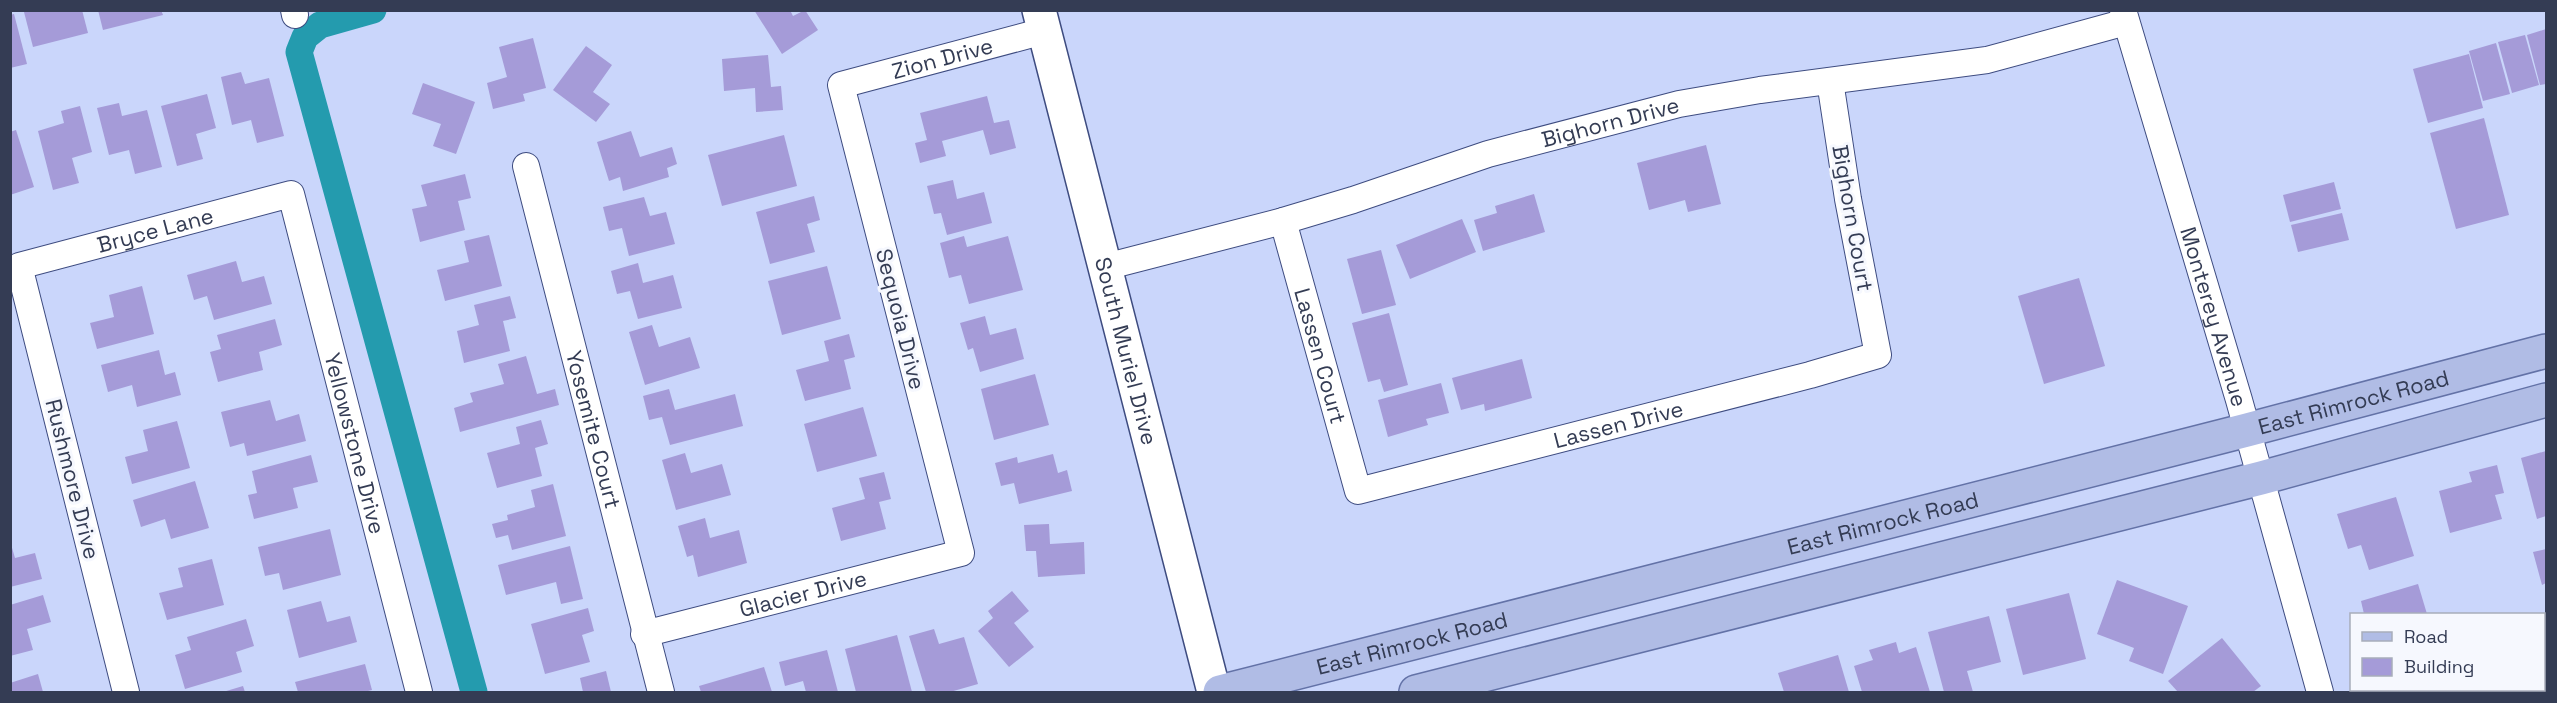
<svg xmlns="http://www.w3.org/2000/svg" width="2557" height="703" font-family="'Space Grotesk',sans-serif">
  <style>
    .lines { fill: none; stroke-linecap: round; stroke-linejoin: round }
    .canal { stroke: #249bae; stroke-width: 27 }
    .building { fill: #a59bd8 }
    .minor-casing { stroke: #3e4c80; stroke-width: 28 }
    .tertiary-casing { stroke: #3e4c80; stroke-width: 36 }
    .primary-casing { stroke: #6372a7; stroke-width: 36 }
    .minor { stroke: #fff; stroke-width: 26 }
    .tertiary { stroke: #fff; stroke-width: 33 }
    .primary { stroke: #b0bce5; stroke-width: 33 }
    .labels { text-anchor: middle; dominant-baseline: central; stroke-width: 6; stroke-linejoin: round; paint-order: stroke }
    .street-label { font-size: 22px; fill: #343c54; stroke: #f6f8fe }
  </style>
  <rect width="100%" height="100%" fill="#cad6fb"/>
  <g class="lines">
    <!-- canal -->
    <path class="canal" d="M373 10 320 25 305 37 299 52 474 692"/>
  </g>
  <!-- building -->
  <g class="building">
    <path d="M32 10H82L88 33 33 47 24 12Z"/>
    <path d="M98 10H161L163 15 103 30Z"/>
    <path d="M754 10H790L793 16 805 10 818 30 782 54Z"/>
    <path d="M14 14 27 64 10 68V15Z"/>
    <path d="M2546 29V84L2540 85 2527 35Z"/>
    <path d="M2525 35 2539 85 2512 93 2498 42Z"/>
    <path d="M533 38 546 88 523 94 525 101 493 109 487 83 507 77 499 47Z"/>
    <path d="M2496 43 2510 94 2483 101 2469 51Z"/>
    <path d="M586 46 612 65 593 92 610 104 596 122 553 90Z"/>
    <path d="M2469 54 2483 108 2428 123 2413 69Z"/>
    <path d="M768 55 771 87 781 86 783 110 756 112 755 88 724 91 722 59Z"/>
    <path d="M241 72 245 84 269 78 284 136 257 143 251 120 232 125 221 77Z"/>
    <path d="M423 83 475 102 456 154 433 146 441 124 412 114Z"/>
    <path d="M207 94 216 128 196 134 203 159 177 166 161 106Z"/>
    <path d="M987 96 994 123 1009 120 1016 148 990 155 983 130 942 141 946 156 920 163 915 143 927 140 920 113Z"/>
    <path d="M119 103 122 116 147 110 162 167 135 174 129 150 109 155 97 108Z"/>
    <path d="M80 106 92 152 72 158 79 183 53 190 38 131 64 123 61 111Z"/>
    <path d="M2484 118 2509 215 2456 229 2430 133Z"/>
    <path d="M16 130 34 187 10 195V132Z"/>
    <path d="M631 131 640 157 672 147 677 164 667 168 669 177 623 191 620 177 609 181 597 142Z"/>
    <path d="M784 135 797 186 722 206 708 155Z"/>
    <path d="M1706 145 1721 204 1688 212 1685 200 1649 210 1637 163Z"/>
    <path d="M465 174 471 198 458 201 465 230 420 242 412 209 427 206 421 185Z"/>
    <path d="M953 180 957 199 984 192 992 223 947 235 941 213 934 214 927 186Z"/>
    <path d="M2334 182 2341 209 2290 222 2283 195Z"/>
    <path d="M1534 194 1545 232 1483 251 1474 220 1497 213 1495 206Z"/>
    <path d="M814 196 820 220 807 224 815 252 770 264 756 212Z"/>
    <path d="M644 197 650 216 666 212 675 244 629 256 622 228 609 231 603 207Z"/>
    <path d="M2342 213 2349 240 2298 252 2291 225Z"/>
    <path d="M1462 219 1476 252 1410 279 1396 245Z"/>
    <path d="M489 235 502 286 445 301 437 270 469 262 464 241Z"/>
    <path d="M964 236 967 247 1008 236 1023 290 969 304 961 275 949 278 940 243Z"/>
    <path d="M1381 250 1396 305 1362 314 1347 259Z"/>
    <path d="M236 261 242 282 264 276 272 304 214 320 207 296 194 300 187 275Z"/>
    <path d="M638 263 643 283 673 275 682 308 638 319 630 291 617 294 611 271Z"/>
    <path d="M827 266 841 319 782 335 768 281Z"/>
    <path d="M2079 278 2105 366 2044 384 2018 296Z"/>
    <path d="M142 286 154 334 97 349 90 323 114 317 109 295Z"/>
    <path d="M510 296 516 318 503 321 510 351 464 363 457 331 479 325 474 305Z"/>
    <path d="M1389 313 1408 385 1384 392 1380 379 1368 382 1352 323Z"/>
    <path d="M985 316 990 335 1016 328 1024 359 980 372 973 348 968 350 960 323Z"/>
    <path d="M275 319 282 345 259 352 263 370 218 382 210 352 221 349 217 335Z"/>
    <path d="M652 325 659 347 690 337 700 368 645 385 629 332Z"/>
    <path d="M849 334 855 357 844 360 851 389 805 401 796 370 829 361 824 341Z"/>
    <path d="M159 350 165 375 175 372 181 395 137 407 132 385 108 392 101 365Z"/>
    <path d="M526 356 537 394 555 389 559 405 460 432 454 408 473 402 470 393 504 384 498 364Z"/>
    <path d="M1522 359 1532 398 1485 411 1484 404 1461 410 1452 378Z"/>
    <path d="M1035 374 1049 425 994 440 981 389Z"/>
    <path d="M1441 383 1449 413 1426 419 1428 425 1388 437 1378 400Z"/>
    <path d="M669 389 675 410 735 394 743 426 670 445 662 417 649 420 643 396Z"/>
    <path d="M270 400 276 421 299 414 306 441 247 456 244 443 230 447 221 412Z"/>
    <path d="M863 407 877 456 817 472 804 424Z"/>
    <path d="M541 420 548 444 535 448 542 476 497 488 487 453 520 444 516 427Z"/>
    <path d="M177 421 190 468 132 484 125 457 148 451 143 430Z"/>
    <path d="M2546 451V516L2537 519 2521 458Z"/>
    <path d="M685 453 691 473 722 464 731 495 676 510 662 460Z"/>
    <path d="M1053 454 1058 473 1067 470 1072 491 1019 504 1014 483 1001 486 995 463 1017 457 1018 463Z"/>
    <path d="M311 455 318 482 293 488 298 508 254 519 248 495 257 493 252 471Z"/>
    <path d="M2497 465 2504 493 2495 495 2502 519 2450 533 2439 491 2472 482 2469 472Z"/>
    <path d="M884 472 891 499 879 502 886 529 841 541 832 508 865 499 859 478Z"/>
    <path d="M195 481 209 528 171 539 165 519 141 527 133 500Z"/>
    <path d="M553 484 566 536 512 550 508 535 496 538 492 524 508 520 507 515 535 507 531 490Z"/>
    <path d="M2396 497 2414 556 2369 570 2361 545 2348 549 2337 514Z"/>
    <path d="M705 518 710 538 739 530 747 563 698 577 693 555 687 557 678 526Z"/>
    <path d="M1049 524 1050 544 1084 542 1085 574 1038 577 1036 551H1026L1024 525Z"/>
    <path d="M330 529 341 575 283 590 279 573 265 576 258 547Z"/>
    <path d="M10 541 15 558 35 553 42 579 10 587Z"/>
    <path d="M570 546 583 599 561 604 556 582 506 595 498 565Z"/>
    <path d="M2546 549V583L2542 585 2533 552Z"/>
    <path d="M212 559 224 605 167 620 159 593 183 587 178 568Z"/>
    <path d="M2117 580 2188 606 2163 674 2129 661 2134 648 2097 634Z"/>
    <path d="M2418 584 2427 614H2364L2361 601Z"/>
    <path d="M1012 591 1029 611 1014 623 1034 647 1009 667 978 631 993 618 988 611Z"/>
    <path d="M2069 593 2086 659 2023 675 2006 609Z"/>
    <path d="M43 595 51 622 27 629 33 650 10 656V605Z"/>
    <path d="M321 601 327 622 350 616 357 642 299 658 287 610Z"/>
    <path d="M588 608 594 631 582 635 590 662 545 674 531 624Z"/>
    <path d="M1989 616 2001 662 1967 671 1973 692H1944L1928 632Z"/>
    <path d="M246 619 254 646 236 652 242 672 185 689 175 655 191 650 187 637Z"/>
    <path d="M934 629 939 644 964 637 978 684 950 692H926L909 636Z"/>
    <path d="M897 635 912 692H856L845 649Z"/>
    <path d="M2222 638 2261 686 2253 692H2178L2168 681Z"/>
    <path d="M1896 642 1899 653 1916 647 1930 692H1862L1854 666 1873 660 1869 650Z"/>
    <path d="M827 650 838 692H806L803 681 785 686 779 662Z"/>
    <path d="M1838 655 1849 692H1784L1778 673Z"/>
    <path d="M365 664 372 690 364 692H298L295 682Z"/>
    <path d="M764 667 772 692H701L699 686Z"/>
    <path d="M606 671 611 692H583L580 678Z"/>
    <path d="M38 674 43 692H10V683Z"/>
    <path d="M243 686 245 692H223Z"/>
    <path d="M2391 690H2442L2443 692H2392Z"/>
  </g>
  <g class="lines">
    <defs>
      <g id="minor">
        <path d="M294 10 295 15"/>
        <path id="s1" d="M2123 10 2239 400 2320 692"/>
        <path id="s2" d="M526 166 661 692"/>
        <path id="s3" d="M1283 221 1358 491 1810 375 1878 355 1848 199 1830 81"/>
        <path id="s4" d="M1105 267 1283 221 1353 200 1488 154 1679 104 1760 90 1987 60 2126 22"/>
        <path id="s5" d="M644 634 961 553 841 85 1044 31"/>
        <path id="s6" d="M126 692 19 266 291 194 419 692"/>
      </g>
      <g id="tertiary">
        <path id="s7" d="M1039 10 1214 692"/>
      </g>
      <g id="primary">
        <path id="s8" d="M1220 692 2247 430 2546 351"/>
        <path d="M1416 692 2261 478 2546 400"/>
      </g>
    </defs>
    <!-- minor casing -->
    <use href="#minor" class="minor-casing"/>
    <!-- tertiary casing -->
    <use href="#tertiary" class="tertiary-casing"/>
    <!-- primary casing -->
    <use href="#primary" class="primary-casing"/>
    <!-- minor -->
    <use href="#minor" class="minor"/>
    <!-- tertiary -->
    <use href="#tertiary" class="tertiary"/>
    <!-- primary -->
    <use href="#primary" class="primary"/>
  </g>
  <g class="labels">
    <!-- street labels -->
    <g class="street-label">
      <text stroke="none"><textPath href="#s5" startOffset="915">Zion Drive</textPath></text>
      <text stroke="none"><textPath href="#s4" startOffset="526">Bighorn Drive</textPath></text>
      <text transform="translate(1853 218) rotate(80)">Bighorn Court</text>
      <text stroke="none"><textPath href="#s6" startOffset="580">Bryce Lane</textPath></text>
      <text stroke="none"><textPath href="#s1" startOffset="320">Monterey Avenue</textPath></text>
      <text transform="translate(901 319) rotate(76)">Sequoia Drive</text>
      <text stroke="none"><textPath href="#s7" startOffset="352">South Muriel Drive</textPath></text>
      <text stroke="none"><textPath href="#s3" startOffset="140">Lassen Court</textPath></text>
      <text stroke="none"><textPath href="#s8" startOffset="1170">East Rimrock Road</textPath></text>
      <text stroke="none"><textPath href="#s3" startOffset="549">Lassen Drive</textPath></text>
      <text stroke="none"><textPath href="#s2" startOffset="272">Yosemite Court</textPath></text>
      <text stroke="none"><textPath href="#s6" startOffset="978">Yellowstone Drive</textPath></text>
      <text transform="translate(73 479) rotate(76)">Rushmore Drive</text>
      <text stroke="none"><textPath href="#s8" startOffset="684">East Rimrock Road</textPath></text>
      <text stroke="none"><textPath href="#s5" startOffset="164">Glacier Drive</textPath></text>
      <text stroke="none"><textPath href="#s8" startOffset="198">East Rimrock Road</textPath></text>
    </g>
  </g>
  <!-- border -->
  <rect width="2557" height="703" fill="none" stroke="#343c54" stroke-width="24"/>
  <!-- legend -->
  <rect x="2350" y="613" width="195" height="78" fill="#f6f8fe" stroke="#a8adba" stroke-width="1.5"/>
  <rect x="2362" y="632" width="30" height="9" fill="#b0bce5" stroke="#a8adba" stroke-width="1.5"/>
  <text x="2404" y="643" font-size="18" fill="#343c54">Road</text>
  <rect x="2362" y="658" width="30" height="18" fill="#a59bd8" stroke="#a8adba" stroke-width="1.5"/>
  <text x="2404" y="673" font-size="18" fill="#343c54">Building</text>
</svg>
